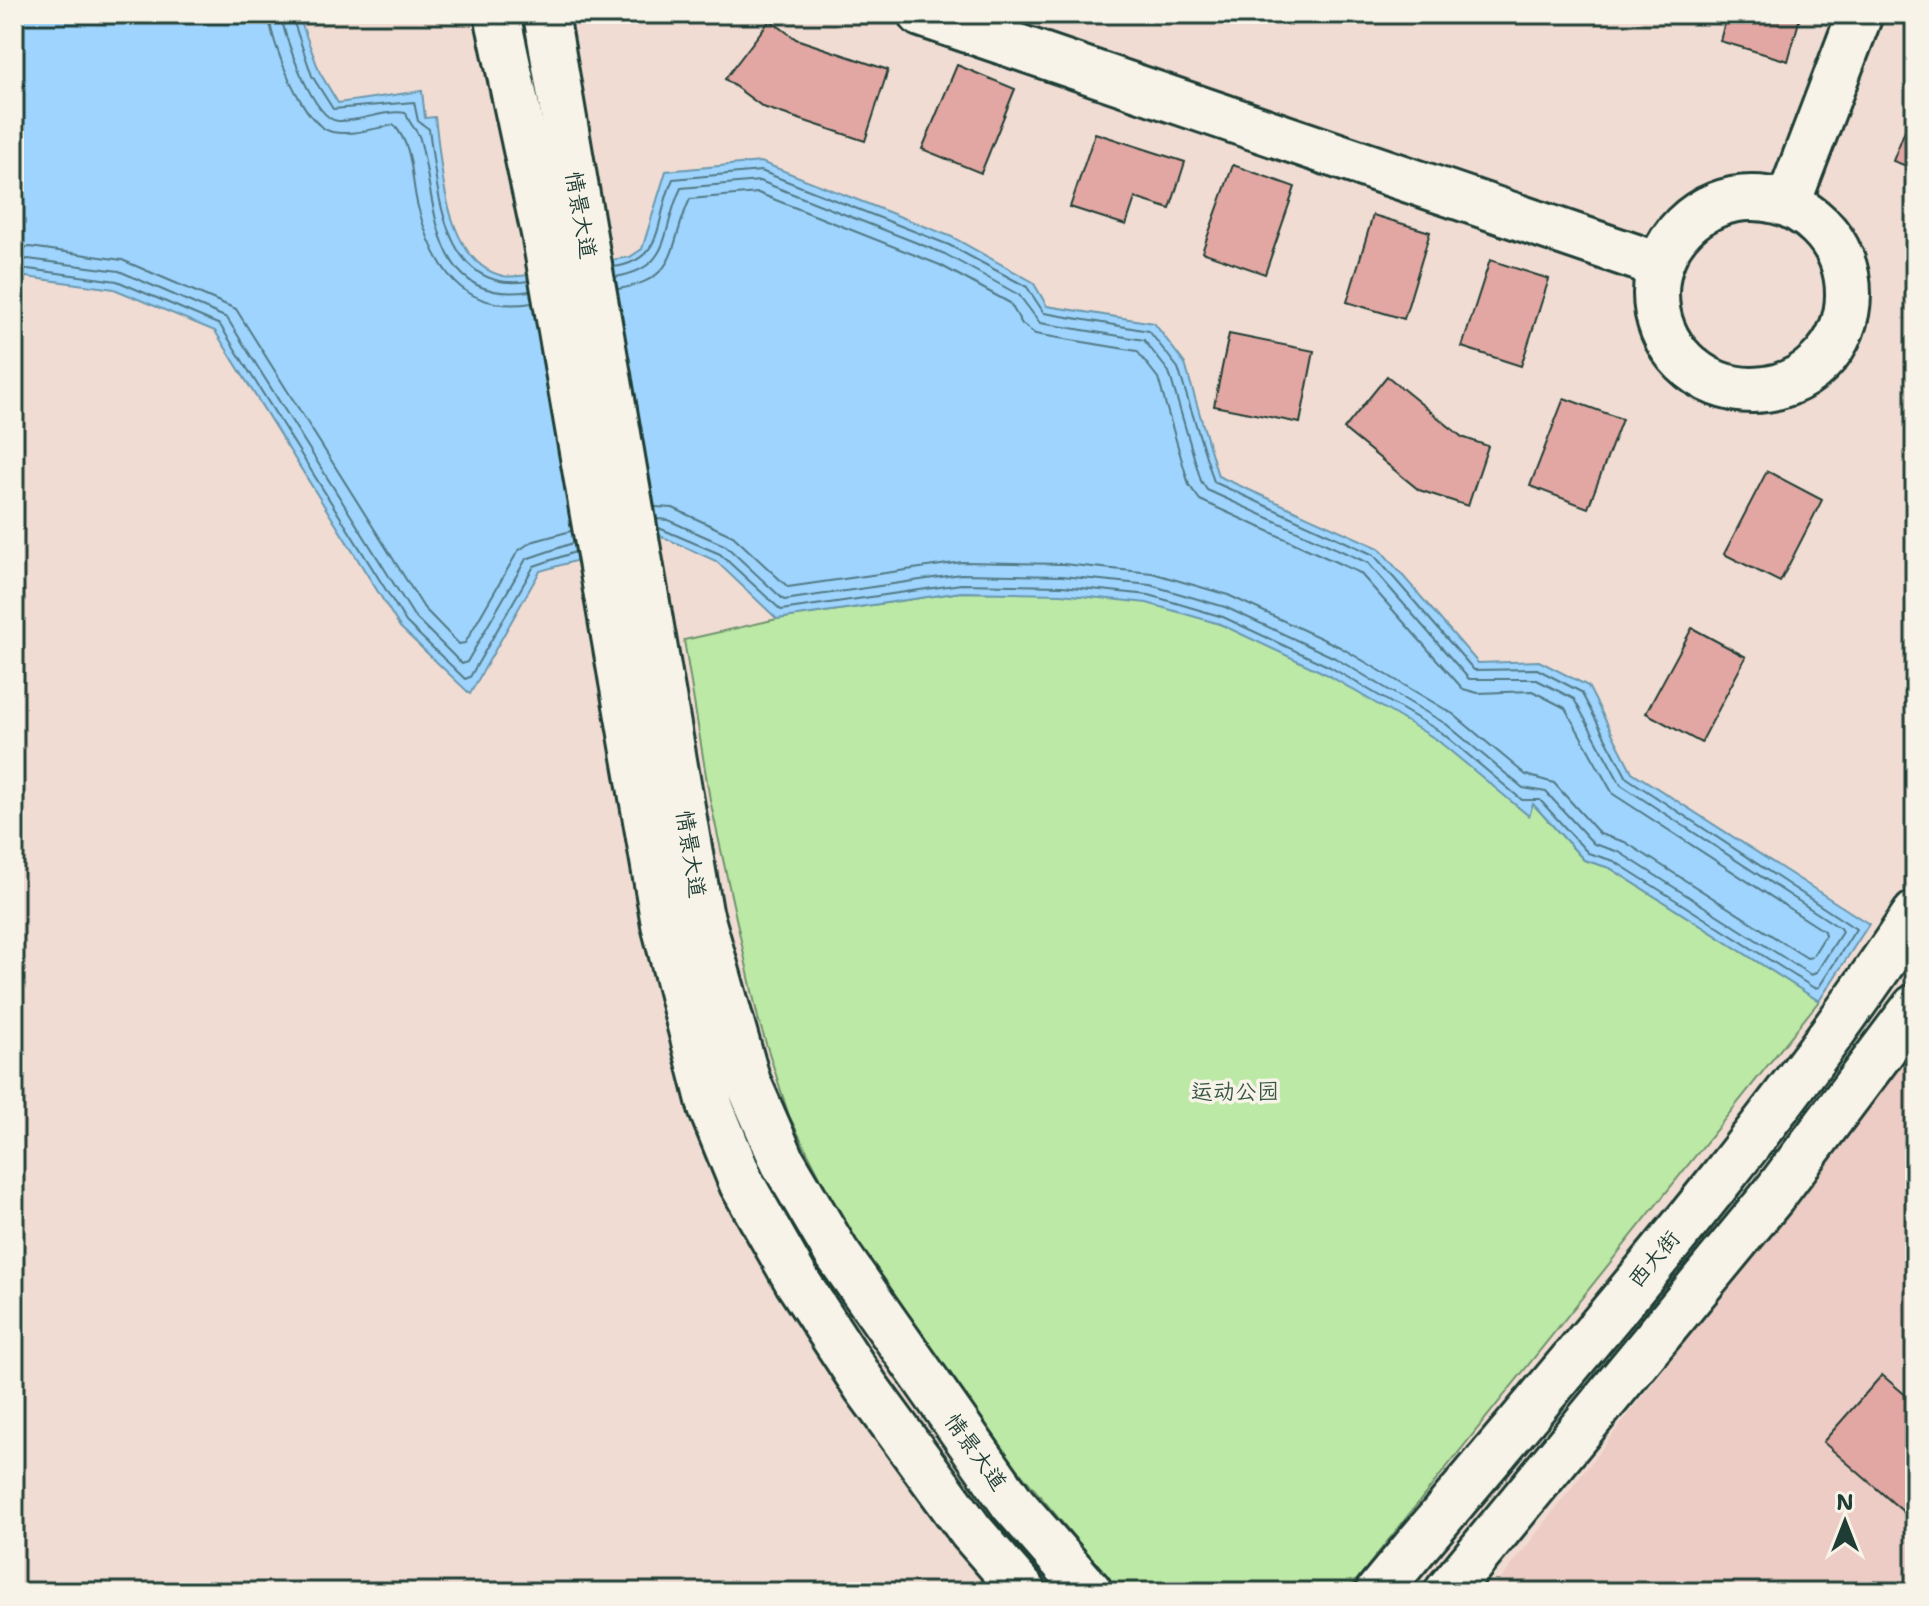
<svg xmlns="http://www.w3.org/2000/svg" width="1929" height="1606" font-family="'Shantell Sans','LXGW WenKai TC',sans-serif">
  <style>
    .built { fill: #ecccc4 }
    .green { fill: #bde9a6; stroke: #6e936d; stroke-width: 2 }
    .water { fill: #9ed4fd; stroke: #6b98ad; stroke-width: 2 }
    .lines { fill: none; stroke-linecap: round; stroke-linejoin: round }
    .shore { stroke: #527984; stroke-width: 2 }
    .building { fill: #e2a7a2; stroke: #1f3d34; stroke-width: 2 }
    .minor-casing { stroke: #1f3d34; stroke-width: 50 }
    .minor { stroke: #f7f3e8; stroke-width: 44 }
    .labels { text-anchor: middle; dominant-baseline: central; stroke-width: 7; stroke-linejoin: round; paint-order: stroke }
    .street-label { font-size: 22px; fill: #1f3d34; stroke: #f7f3e8 }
    .park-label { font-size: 22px; fill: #375745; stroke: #f7f3e8 }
  </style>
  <rect width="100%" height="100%" fill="#f1dcd3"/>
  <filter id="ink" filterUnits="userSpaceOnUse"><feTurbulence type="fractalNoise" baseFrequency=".0125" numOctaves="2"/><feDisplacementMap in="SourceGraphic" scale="16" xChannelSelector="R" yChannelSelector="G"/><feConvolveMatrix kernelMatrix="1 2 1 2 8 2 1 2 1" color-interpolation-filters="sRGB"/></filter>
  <g filter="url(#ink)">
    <!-- built -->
    <path class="built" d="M1915 1044V1592H1491Z"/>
    <!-- green -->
    <path class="green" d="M961 592C1022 593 1089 590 1149 603 1250 626 1349 681 1434 738 1468 760 1497 790 1528 815L1532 803 1584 860 1610 868 1819 1001 1347 1592H1120L961 1401 838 1212 789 1116 758 1018 710 800 684 640 777 619Z"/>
    <!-- water -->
    <path class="water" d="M14 14H298L320 73 338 103 422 91 425 118 435 117C442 166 444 262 503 276 520 280 607 260 630 257L642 249 666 171 761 162 952 237 1033 282 1047 306 1154 323 1185 364 1218 476 1379 548 1478 663 1539 661 1588 686 1632 772 1869 924 1819 1001 1610 868 1584 860 1533 804 1529 816 1436 739 1326 674 1220 624 1147 603 1061 594 961 592 777 619 716 561 661 536 540 571 470 694 400 627 215 331 114 289 26 277 14 284Z"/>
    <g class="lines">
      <!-- shore -->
      <g class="shore">
        <path d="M269 14C270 41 303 126 332 132 351 136 375 128 394 125 415 149 410 177 418 207 434 267 462 314 532 303"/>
        <path d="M281 14C283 36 314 120 338 121 360 122 385 109 406 113 409 125 418 130 420 139 437 203 430 307 530 291"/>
        <path d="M291 14 312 76 333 109 414 102 418 121 429 129C438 190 442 295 528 281"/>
        <path d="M14 249 30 247 122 260 236 309 424 608 459 644 465 643 518 551 531 542 571 531"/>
        <path d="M14 263 28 259 119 271 227 318 414 616 462 664 467 662 526 559 573 543"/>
        <path d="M614 267C667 259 654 219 673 179L761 171 949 245 1027 287 1044 313 1149 331 1178 368 1214 482 1374 555 1474 670 1537 669 1581 692 1627 778 1856 929 1819 987 1814 988 1614 861 1588 853 1540 800H1522L1441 732 1330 667 1223 617 1149 595 1062 586 961 584 781 610 720 554 659 528"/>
        <path d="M14 275 28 269 117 281 220 325 406 622 465 679 470 677 534 566 575 552"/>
        <path d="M615 277C674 268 660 231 681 188L760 181 945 254 1019 295 1040 323 1144 340 1169 372 1201 481 1207 490 1368 563 1469 679H1535L1574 699 1621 785 1840 928 1842 932 1816 973 1811 975 1619 852 1594 844 1546 792 1523 788 1446 724 1335 658 1225 607 1150 585 1062 576 961 574 784 600 726 546 668 520 657 519"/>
        <path d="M618 289C681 279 668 246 690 199L758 193 940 265 1010 303 1022 324 1035 334 1137 351 1158 378 1189 485 1200 500 1360 573 1463 689 1478 693 1532 691 1565 708 1613 794 1824 931 1825 936 1812 957 1807 958 1625 842 1600 834 1554 783 1526 775 1453 714 1340 647 1228 595 1152 573 1063 564 962 562 788 587 733 536 673 508 655 507"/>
      </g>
    </g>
    <!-- building -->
    <g class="building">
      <path d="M1727 14H1801L1788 61 1720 41Z"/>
      <path d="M770 20 796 39 888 70 865 141 763 107 725 79Z"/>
      <path d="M957 65 1015 89 981 173 922 149Z"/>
      <path d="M1912 112 1915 113V169L1893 161Z"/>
      <path d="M1095 133 1185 162 1170 209 1135 198 1126 225 1070 207Z"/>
      <path d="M1233 165 1295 187 1265 274 1202 252Z"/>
      <path d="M1373 215 1430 232 1404 319 1347 302Z"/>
      <path d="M1490 260 1549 279 1521 366 1462 347Z"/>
      <path d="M1229 334 1314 351 1300 423 1214 406Z"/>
      <path d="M1387 376 1462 437 1488 446 1468 506 1419 490 1344 429Z"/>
      <path d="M1564 398 1622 419 1588 508 1530 486Z"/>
      <path d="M1767 471 1822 500 1780 582 1724 554Z"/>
      <path d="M1692 628 1746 657 1701 743 1646 713Z"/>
      <path d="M1882 1375 1915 1403V1504L1906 1514 1823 1442Z"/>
    </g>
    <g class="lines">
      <defs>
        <g id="minor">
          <path d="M497 14 545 238 664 924 711 1108 742 1184 797 1281 866 1387 971 1531 1024 1592"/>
          <path d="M546 14 700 912 748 1082 783 1162 836 1252 1013 1504 1090 1592"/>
          <path d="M921 14 1659 265"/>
          <circle cx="1752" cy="294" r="96"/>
          <path d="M1788 203 1860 14"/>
          <path d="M1378 1592C1562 1370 1756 1154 1915 914"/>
          <path d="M1447 1592 1773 1196 1915 1007"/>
        </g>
      </defs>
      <!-- minor casing -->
      <use href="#minor" class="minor-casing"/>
      <!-- minor -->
      <use href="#minor" class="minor"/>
    </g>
  </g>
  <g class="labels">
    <!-- street labels -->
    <g class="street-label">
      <text transform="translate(581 215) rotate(80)">情景大道</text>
      <text transform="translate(691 854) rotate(81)">情景大道</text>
      <text transform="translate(1654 1259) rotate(-50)">西大街</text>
      <text transform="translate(976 1452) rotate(54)">情景大道</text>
    </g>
    <!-- park labels -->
    <g class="park-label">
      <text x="1235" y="1091">运动公园</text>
    </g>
  </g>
  <!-- margin -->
  <rect width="1929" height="1606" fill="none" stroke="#f7f3e8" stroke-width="48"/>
  <rect x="24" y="24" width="1881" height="1558" fill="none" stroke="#1f3d34" stroke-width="3" filter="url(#ink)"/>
  <!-- north arrow -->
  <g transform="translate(1845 1522)" stroke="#f7f3e8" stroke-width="6" paint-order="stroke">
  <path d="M0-6L14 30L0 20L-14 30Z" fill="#1f3d34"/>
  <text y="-12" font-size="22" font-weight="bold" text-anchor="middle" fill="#1f3d34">N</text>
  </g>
</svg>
